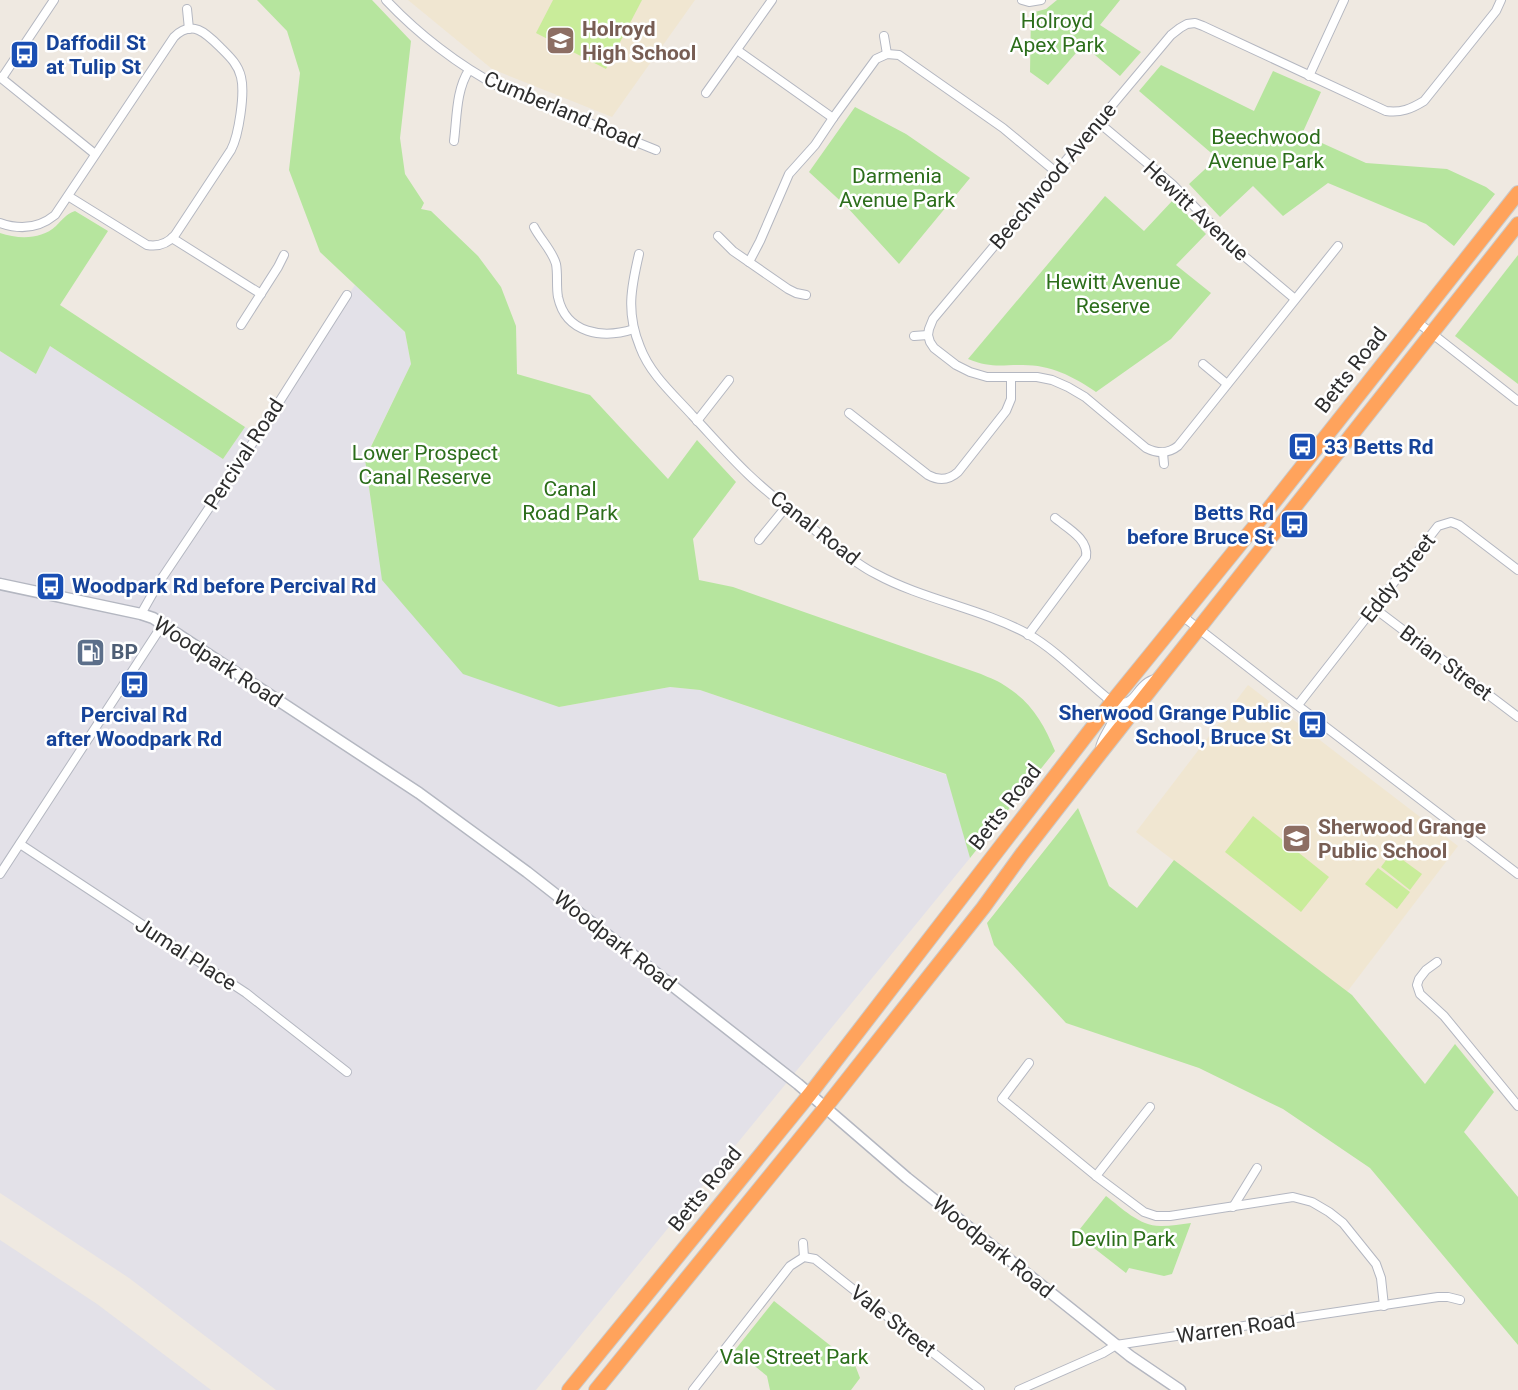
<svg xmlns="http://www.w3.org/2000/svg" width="1518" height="1390" font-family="Roboto,sans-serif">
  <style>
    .industrial { fill: #e3e1e8 }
    .education { fill: #f0e6d1 }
    .green { fill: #b6e59e }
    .pitch { fill: #c9ec9a }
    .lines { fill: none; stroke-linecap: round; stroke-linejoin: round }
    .street-casing { stroke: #b4b7c1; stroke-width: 10 }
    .secondary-casing { stroke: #b4b7c1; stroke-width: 13 }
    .highway-casing { stroke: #c9c9c9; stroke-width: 16 }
    .street { stroke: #fff; stroke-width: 8 }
    .secondary { stroke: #fff; stroke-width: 10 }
    .highway { stroke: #ffa35c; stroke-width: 14 }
    .labels { text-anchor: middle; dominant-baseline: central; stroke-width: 5; stroke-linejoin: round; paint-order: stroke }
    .park-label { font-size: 21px; fill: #2c6e1b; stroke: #fff }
    .education-label { font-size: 21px; font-weight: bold; fill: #785e54; stroke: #fff; text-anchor: start }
    .transit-label { font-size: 21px; font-weight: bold; fill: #164399; stroke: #fff; text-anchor: start }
    .street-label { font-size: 21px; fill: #2e2e2e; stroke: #fff }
    .service-label { font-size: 21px; font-weight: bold; fill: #4e5e75; stroke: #fff; text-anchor: start }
  </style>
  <rect width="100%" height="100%" fill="#efe9e1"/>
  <!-- industrial -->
  <g class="industrial">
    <path d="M355 285 405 332 411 364 365 458 376 540 559 707 670 687 700 690 947 775 970 858 536 1390H276L129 1278 0 1193V351L36 374 50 346 223 459 245 427 257 433Z"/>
    <path d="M0 1240 97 1304 211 1390H0Z"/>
  </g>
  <!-- education -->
  <g class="education">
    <path d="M408 0H695L612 117 492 69Z"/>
    <path d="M1248 685 1458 846 1347 992 1136 832Z"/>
  </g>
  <!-- green -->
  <g class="green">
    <path d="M257 0H372L411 41 400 138 405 174 424 203 421 209 431 211 478 256 501 287 516 326 517 374 590 395 668 479 697 440 736 482 693 539 699 580 733 587 981 674C990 678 999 681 1007 687 1032 703 1044 724 1055 751L970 858 946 774 700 690 670 687 559 707 463 674 382 580 365 459 411 364 405 332 320 252 289 170 300 73 287 31Z"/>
    <path d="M1057 0H1120L1100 25 1141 52 1120 76 1083 45 1048 85 1030 72 1031 13 1046 9Z"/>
    <path d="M1161 65 1254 111 1273 71 1321 92 1302 134 1366 163 1447 169 1486 187 1495 194 1454 246 1426 224 1328 183 1283 216 1253 186 1220 217 1189 184 1217 158 1139 91Z"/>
    <path d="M855 107 906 134 970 178 899 264 847 207 809 172Z"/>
    <path d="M1105 196 1144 231 1173 200 1206 234 1176 265 1211 293 1171 339 1096 392C1073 376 1050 365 1023 365 1000 365 990 368 968 359Z"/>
    <path d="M75 211 108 231 60 305 245 427 223 459 50 346 36 374 0 351V233C18 239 41 240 56 226 62 220 66 214 75 211Z"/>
    <path d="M1518 255V384L1455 336Z"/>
    <path d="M1078 808 1109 886 1137 908 1174 860 1352 995 1425 1084 1455 1044 1494 1092 1464 1132 1518 1197V1345L1370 1168 1283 1109 1199 1068 1066 1023 994 945 987 923Z"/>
    <path d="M1106 1196C1122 1208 1140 1227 1162 1226 1171 1226 1181 1224 1191 1223L1172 1274 1164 1276 1129 1268 1126 1273 1076 1234Z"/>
    <path d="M774 1301 855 1365 860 1378 851 1390H770L767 1376 735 1350Z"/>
  </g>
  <!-- pitch -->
  <g class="pitch">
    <path d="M553 0H642L606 69 536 33Z"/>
    <path d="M1253 816 1329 877 1301 912 1225 852Z"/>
    <path d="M1392 852 1422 874 1410 890 1381 867Z"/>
    <path d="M1378 868 1410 892 1397 909 1365 884Z"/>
  </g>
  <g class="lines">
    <defs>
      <g id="street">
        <path d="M386 0C417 33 459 66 500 87L656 150"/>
        <path d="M1022 0 1029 2 1041 0"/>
        <path d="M187 9 189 29"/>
        <path d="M884 36 887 54"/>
        <path d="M737 50 833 118 876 59 887 54 899 55 1003 128 1056 172"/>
        <path d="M1309 76 1344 0"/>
        <path d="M0 77 95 154"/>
        <path d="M2 78 54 0"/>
        <path d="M706 93 772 0"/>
        <path d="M1098 122 1172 184 1238 251 1295 299"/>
        <path d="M454 141C457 117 456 90 469 70"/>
        <path d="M0 223C20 230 38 229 55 215L174 37C192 19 206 33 220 47 229 56 238 64 241 77 245 93 239 135 231 150L175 235C168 243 158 247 147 245L68 196"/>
        <path d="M534 227C540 239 552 250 556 264 558 274 556 286 558 297 566 334 603 339 634 329"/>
        <path d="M718 236 733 251 788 289 796 293 806 295"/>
        <path d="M172 238 261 294"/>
        <path d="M1338 246 1178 446C1168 454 1158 454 1146 448L1085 397 1068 387 1052 380 1037 377H987L970 372 956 365 934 348 930 342 928 335 929 329 933 319 1171 35 1180 28 1187 24 1195 23 1203 26 1386 111C1401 113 1411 109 1424 101L1496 11 1501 0"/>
        <path d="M639 254C631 288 626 313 640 347 650 374 673 394 692 415 710 434 728 455 748 474 771 496 796 515 821 535 839 549 856 564 876 574 924 600 980 608 1028 634 1059 652 1084 680 1112 702 1122 718 1102 733 1100 748"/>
        <path d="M749 262 760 241 789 174 815 145 833 118"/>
        <path d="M1416 321 1518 401"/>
        <path d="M241 325 278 267 284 255"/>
        <path d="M914 336 928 335"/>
        <path d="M1203 364 1227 384"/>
        <path d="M849 413 928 475C939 481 949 480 958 472L1006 411 1011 399V378"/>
        <path d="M697 421 729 380"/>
        <path d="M1163 453 1164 464"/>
        <path d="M759 540 786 507"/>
        <path d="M1374 608 1518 717"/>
        <path d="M141 614 158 584 262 429 347 295"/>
        <path d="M1181 615 1276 689 1518 874"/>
        <path d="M1028 635 1086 557C1089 539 1067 528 1055 518"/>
        <path d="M1112 702C1136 707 1133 692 1148 682 1151 680 1154 679 1157 678"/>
        <path d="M1298 705 1438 526 1451 522 1459 525 1518 570"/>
        <path d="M20 844 246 993 347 1072"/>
        <path d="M0 874 163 624"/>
        <path d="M1437 962 1426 970 1419 979 1417 985 1420 994 1444 1016 1518 1106"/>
        <path d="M1029 1063 1002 1099 1096 1176 1144 1212 1156 1216H1170L1293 1197 1312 1202 1329 1212 1343 1223 1376 1264 1381 1278 1384 1306"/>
        <path d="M1096 1176 1150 1107"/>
        <path d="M1233 1207 1257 1168"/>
        <path d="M803 1243 804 1257"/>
        <path d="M693 1390 790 1266 804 1257 815 1259 980 1390"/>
        <path d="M1019 1390 1103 1353 1116 1345 1438 1297H1448L1460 1300"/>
      </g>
      <path id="secondary" d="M0 584 141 614 153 618 419 793 527 872 798 1084 907 1178 1130 1356 1180 1390"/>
      <g id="highway">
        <path d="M569 1390 810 1094 1112 702 1263 516 1518 193"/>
        <path d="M596 1390 825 1108 983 908 1022 854 1098 756 1518 224"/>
      </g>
    </defs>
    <!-- street casing -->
    <use href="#street" class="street-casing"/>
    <!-- secondary casing -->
    <use href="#secondary" class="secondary-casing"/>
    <!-- highway casing -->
    <use href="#highway" class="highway-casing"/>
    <!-- street -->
    <use href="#street" class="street"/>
    <!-- secondary -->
    <use href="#secondary" class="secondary"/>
    <!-- highway -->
    <use href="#highway" class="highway"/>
  </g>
  <!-- icons -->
  <defs>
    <symbol id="school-square" viewBox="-11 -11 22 22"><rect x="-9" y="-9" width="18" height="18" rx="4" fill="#8d6e63" stroke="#fff"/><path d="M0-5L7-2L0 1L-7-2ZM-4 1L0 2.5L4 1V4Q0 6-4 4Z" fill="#fff"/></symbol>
    <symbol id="bus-square" viewBox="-11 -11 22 22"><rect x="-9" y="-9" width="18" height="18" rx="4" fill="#1a4fb4" stroke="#fff"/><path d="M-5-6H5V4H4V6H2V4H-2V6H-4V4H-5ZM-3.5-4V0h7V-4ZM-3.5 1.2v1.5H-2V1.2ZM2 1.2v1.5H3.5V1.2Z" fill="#fff"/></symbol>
    <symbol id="fuel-square" viewBox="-11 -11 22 22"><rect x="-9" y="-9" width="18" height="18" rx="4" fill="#5c6f8a" stroke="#fff"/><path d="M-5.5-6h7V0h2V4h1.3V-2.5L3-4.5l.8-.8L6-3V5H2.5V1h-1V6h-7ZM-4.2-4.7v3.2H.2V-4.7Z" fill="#fff"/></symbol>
  </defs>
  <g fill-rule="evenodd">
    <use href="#school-square" x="544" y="24" width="33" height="33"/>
    <use href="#bus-square" x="8" y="38" width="33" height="33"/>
    <use href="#bus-square" x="1286" y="430" width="33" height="33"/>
    <use href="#bus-square" x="1278" y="508" width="33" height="33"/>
    <use href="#bus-square" x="34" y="570" width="33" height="33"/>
    <use href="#fuel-square" x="74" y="636" width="33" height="33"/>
    <use href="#bus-square" x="118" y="668" width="33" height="33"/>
    <use href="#bus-square" x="1296" y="708" width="33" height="33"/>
    <use href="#school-square" x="1280" y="822" width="33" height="33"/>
  </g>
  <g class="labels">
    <!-- park labels -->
    <g class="park-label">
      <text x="1057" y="21">Holroyd<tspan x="1057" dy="24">Apex Park</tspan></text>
      <text x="1266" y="137">Beechwood<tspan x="1266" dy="24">Avenue Park</tspan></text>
      <text x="897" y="176">Darmenia<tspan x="897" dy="24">Avenue Park</tspan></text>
      <text x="1113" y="282">Hewitt Avenue<tspan x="1113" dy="24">Reserve</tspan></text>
      <text x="425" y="453">Lower Prospect<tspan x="425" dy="24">Canal Reserve</tspan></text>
      <text x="570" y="489">Canal<tspan x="570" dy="24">Road Park</tspan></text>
      <text x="1123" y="1239">Devlin Park</text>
      <text x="794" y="1357">Vale Street Park</text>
    </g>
    <!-- education labels -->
    <g class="education-label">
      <text x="582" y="29">Holroyd<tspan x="582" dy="24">High School</tspan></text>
      <text x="1318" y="827">Sherwood Grange<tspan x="1318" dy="24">Public School</tspan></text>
    </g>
    <!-- transit labels -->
    <g class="transit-label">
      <text x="46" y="43">Daffodil St<tspan x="46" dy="24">at Tulip St</tspan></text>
      <text x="1324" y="447">33 Betts Rd</text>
      <text x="1274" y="513" text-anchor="end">Betts Rd<tspan x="1274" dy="24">before Bruce St</tspan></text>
      <text x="72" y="586">Woodpark Rd before Percival Rd</text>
      <text x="1291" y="713" text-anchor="end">Sherwood Grange Public<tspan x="1291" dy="24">School, Bruce St</tspan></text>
      <text x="134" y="715" text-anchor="middle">Percival Rd<tspan x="134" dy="24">after Woodpark Rd</tspan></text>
    </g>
    <!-- street labels -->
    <g class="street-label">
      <text transform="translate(562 110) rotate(23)">Cumberland Road</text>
      <text transform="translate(1053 176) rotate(-50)">Beechwood Avenue</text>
      <text transform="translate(1196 211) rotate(43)">Hewitt Avenue</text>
      <text transform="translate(1351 370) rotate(-52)">Betts Road</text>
      <text transform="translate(244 454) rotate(-57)">Percival Road</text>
      <text transform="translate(815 528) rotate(38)">Canal Road</text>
      <text transform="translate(1398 578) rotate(-52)">Eddy Street</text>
      <text transform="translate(218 662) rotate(33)">Woodpark Road</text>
      <text transform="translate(1446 663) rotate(37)">Brian Street</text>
      <text transform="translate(1005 807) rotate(-52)">Betts Road</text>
      <text transform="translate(615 941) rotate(38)">Woodpark Road</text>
      <text transform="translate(186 954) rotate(33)">Jumal Place</text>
      <text transform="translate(705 1189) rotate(-51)">Betts Road</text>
      <text transform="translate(993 1247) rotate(39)">Woodpark Road</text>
      <text transform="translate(893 1321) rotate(38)">Vale Street</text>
      <text transform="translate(1236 1328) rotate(-8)">Warren Road</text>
    </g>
    <!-- service labels -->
    <g class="service-label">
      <text x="111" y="652">BP</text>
    </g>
  </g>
</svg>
